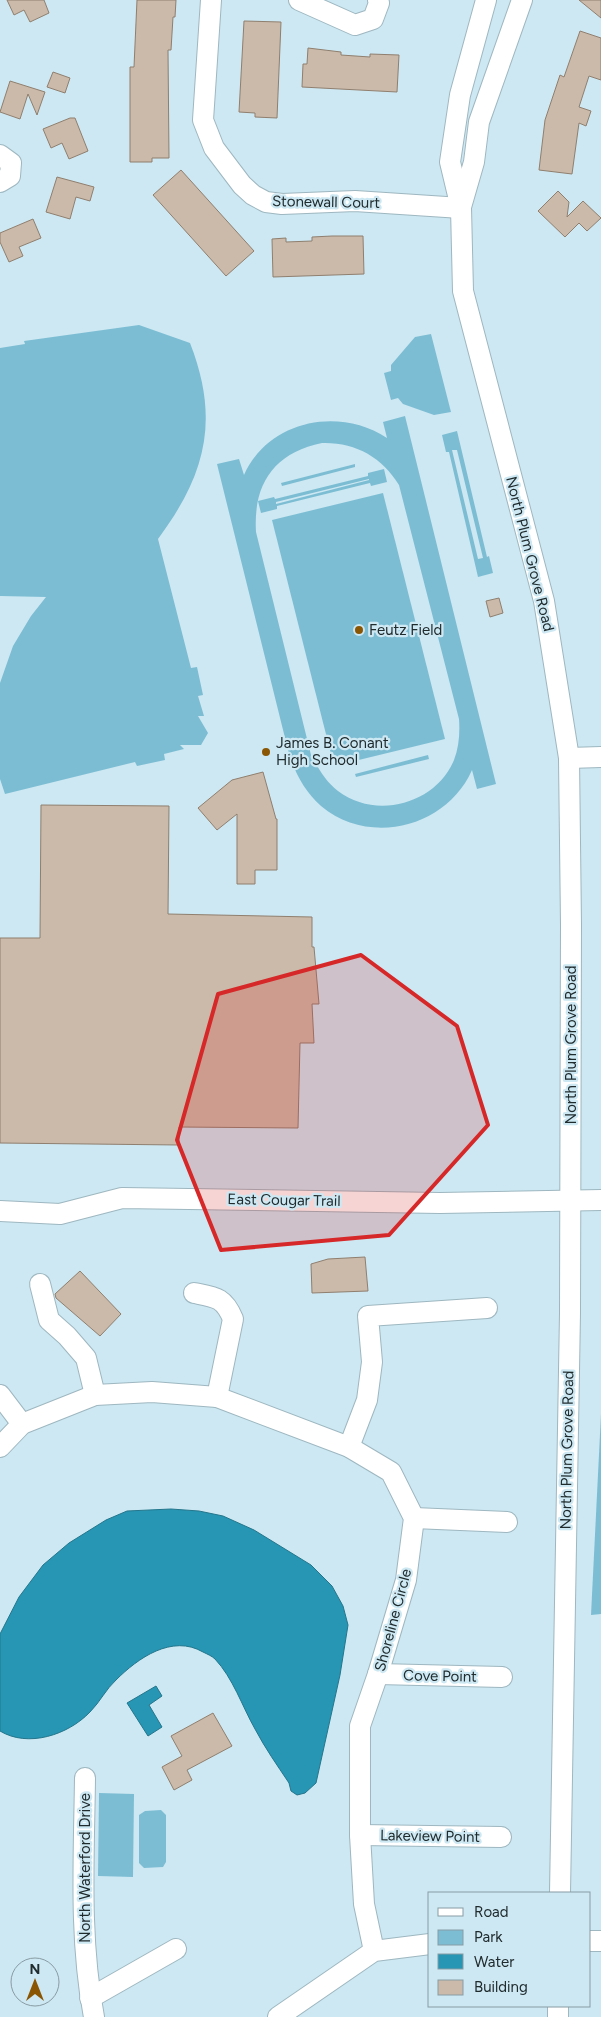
<svg xmlns="http://www.w3.org/2000/svg" width="601" height="2017" font-family="Figtree,sans-serif">
  <style>
    .green { fill: #7cbdd4; fill-rule: evenodd }
    .water { fill: #2696b4; stroke: #24768c }
    .building { fill: #cbbaa9; stroke: #8f7f6f }
    .lines { fill: none; stroke-linecap: round; stroke-linejoin: round }
    .minor-casing { stroke: #9eb7c0; stroke-width: 22 }
    .minor { stroke: #fff; stroke-width: 20 }
    .marked { fill: #d62828; fill-opacity: 0.2; stroke: #d62828; stroke-width: 4; stroke-linejoin: round }
    .poi-dot { fill: #8b5604; stroke: #cde8f2; stroke-width: 2 }
    .labels { text-anchor: middle; dominant-baseline: central; stroke-width: 4.5; stroke-linejoin: round; paint-order: stroke }
    .street-label { font-size: 15px; fill: #202b2e; stroke: #cde8f2 }
    .poi-label { font-size: 15px; fill: #202b2e; stroke: #cde8f2; text-anchor: start }
  </style>
  <rect width="100%" height="100%" fill="#cde8f2"/>
  <!-- green -->
  <g class="green">
    <path d="M139 325 190 343C220 420 206 474 158 539L191 668 197 667 203 695 198 696 204 716H198L208 733 201 745H180L184 749 164 754 165 760 137 766 135 762 5 794 0 779V683L13 646 31 616 46 597 0 596V348L25 344 24 341Z"/>
    <path d="M431 334 451 412 434 415 403 404 398 398 391 400 384 373 391 371V365L415 337Z"/>
    <path d="M405 416 496 784 477 789 472 770C447 827 370 847 321 806 304 791 294 771 288 750L217 464 239 459 244 475C268 421 338 406 387 438L383 422ZM322 443C355 442 382 457 399 485L459 719C460 733 459 747 454 760 436 804 376 820 338 791 326 782 318 768 311 755L256 532C253 484 274 453 322 443Z"/>
    <path d="M457 431 487 557 489 556 493 573 478 577 449 452H446L442 435ZM452 450H457L483 558 478 559Z"/>
    <path d="M355 464V467L282 486 281 483Z"/>
    <path d="M384 469 387 482 371 486 370 483 277 506V509L261 513 258 501 274 497 275 499 368 476V473ZM369 479V480L276 504V502Z"/>
    <path d="M383 493 445 739 334 766 272 520Z"/>
    <path d="M428 755 429 759 356 777 355 774Z"/>
    <path d="M601 1414V1614L591 1615Z"/>
    <path d="M99 1793 134 1794 133 1877 98 1876Z"/>
    <path d="M161 1810 166 1815V1862L163 1867 144 1868 139 1863V1815L145 1811Z"/>
  </g>
  <!-- water -->
  <g class="water">
    <path d="M171 1509 199 1511 223 1516 254 1530 311 1565 332 1586 343 1606 348 1625 340 1675 316 1783 305 1793 297 1795 291 1791 289 1783C277 1765 265 1748 255 1729 242 1706 233 1678 215 1659 212 1656 207 1654 203 1652 172 1634 138 1658 116 1680 106 1689 100 1702 90 1712 68 1735 28 1748 0 1731V1634L19 1597 43 1565 69 1543 106 1520 127 1511Z"/>
    <path d="M156 1686 162 1696 149 1705 162 1727 148 1736 127 1703Z"/>
  </g>
  <!-- building -->
  <g class="building">
    <path d="M7 0H44L49 13 30 22 24 10 14 15Z"/>
    <path d="M137 0H176L175 17H173L171 50H168L169 158H152V162H130V67H134Z"/>
    <path d="M579 0H601V18Z"/>
    <path d="M244 21 281 22 277 118 255 117V113L239 112Z"/>
    <path d="M580 31 601 38V80L589 76 579 107 591 111 586 126 579 123 572 174 539 170 545 120 560 75 564 77Z"/>
    <path d="M308 48 341 52V55L370 57V54L399 55 397 92 302 87 303 64H307Z"/>
    <path d="M53 72 70 78 65 93 47 87Z"/>
    <path d="M10 81 45 92 37 115 28 94 20 119 0 112Z"/>
    <path d="M70 118H75L88 151 69 159 62 143 51 148 43 129Z"/>
    <path d="M181 170 254 251 226 276 153 195Z"/>
    <path d="M57 177 94 187 90 201 76 197 70 219 46 212Z"/>
    <path d="M558 191 569 202 567 217 583 201 601 218 587 231 579 223 565 237 538 211Z"/>
    <path d="M33 219 41 238 19 247 23 256 9 262 0 242V233Z"/>
    <path d="M332 236H363L364 274 273 277 272 239 286 238V242L312 241V237Z"/>
    <path d="M499 598 503 613 490 617 486 601Z"/>
    <path d="M263 772 276 819H277V870H255V884H237V814L217 830 198 808 232 780Z"/>
    <path d="M41 805 169 806 168 914 312 917V947H314L319 1004H312L314 1043H300L298 1128 179 1127V1145L0 1143V938H40Z"/>
    <path d="M365 1257 368 1291 312 1293 311 1264 328 1259Z"/>
    <path d="M80 1271 121 1314 100 1336 56 1298 55 1294Z"/>
    <path d="M213 1713 232 1746 187 1770 192 1780 174 1790 162 1767 182 1756 171 1736Z"/>
  </g>
  <g class="lines">
    <defs>
      <g id="minor">
        <path d="M211 0 203 120 214 148 242 185 253 195 266 202 282 204 355 201 461 208"/>
        <path d="M299 0 355 25 373 19 379 3 378 0"/>
        <path d="M486 0 460 95 450 162 461 208 463 291 544 601 569 758 571 925 570 1313 560 1893"/>
        <path d="M0 155 11 163 10 176 0 182"/>
        <path d="M461 207 474 162 479 122 522 0"/>
        <path d="M569 758 601 757"/>
        <path d="M0 1211 60 1214 122 1198 440 1203 601 1200"/>
        <path d="M40 1284 49 1320 67 1336 86 1358 95 1395"/>
        <path d="M194 1293C215 1297 224 1297 233 1319L217 1397"/>
        <path d="M0 1395 22 1424"/>
        <path d="M0 1447 22 1424 95 1395 152 1392 217 1397 349 1447 391 1472 414 1518 406 1580 378 1674 360 1726V1835L364 1904 374 1951"/>
        <path d="M349 1447 367 1400 372 1362 368 1316 487 1308"/>
        <path d="M414 1518 507 1522"/>
        <path d="M378 1674 502 1677"/>
        <path d="M85 1778C84 1858 79 1938 94 2017"/>
        <path d="M360 1835 501 1837"/>
        <path d="M590 1941H601"/>
        <path d="M90 1998 176 1949"/>
        <path d="M278 2017 374 1951 430 1944"/>
        <path d="M558 2017V2006"/>
      </g>
    </defs>
    <!-- minor casing -->
    <use href="#minor" class="minor-casing"/>
    <!-- minor -->
    <use href="#minor" class="minor"/>
  </g>
  <!-- marked area -->
  <path class="marked" d="M361 955 457 1026 488 1125 389 1235 221 1250 177 1140 218 994Z"/>
  <!-- markers -->
  <g class="poi-dot">
    <circle cx="359" cy="630" r="5"/>
    <circle cx="266" cy="752" r="5"/>
  </g>
  <g class="labels">
    <!-- street labels -->
    <g class="street-label">
      <text transform="translate(326 202) rotate(1)">Stonewall Court</text>
      <text transform="translate(530 554) rotate(76)">North Plum Grove Road</text>
      <text transform="translate(571 1045) rotate(-90)">North Plum Grove Road</text>
      <text transform="translate(284 1200) rotate(1)">East Cougar Trail</text>
      <text transform="translate(567 1450) rotate(-89)">North Plum Grove Road</text>
      <text transform="translate(393 1620) rotate(-75)">Shoreline Circle</text>
      <text transform="translate(440 1676) rotate(1)">Cove Point</text>
      <text transform="translate(430 1836) rotate(1)">Lakeview Point</text>
      <text transform="translate(85 1868) rotate(-90)">North Waterford Drive</text>
    </g>
    <!-- poi labels -->
    <g class="poi-label">
      <text x="369" y="630">Feutz Field</text>
      <text x="276" y="743">James B. Conant<tspan x="276" dy="17">High School</tspan></text>
    </g>
  </g>
  <!-- legend -->
  <rect x="428" y="1892" width="162" height="115" fill="#cde8f2" stroke="#889ca4"/>
  <rect x="438" y="1908" width="25" height="8" fill="#ffffff" stroke="#889ca4"/>
  <text x="474" y="1917" font-size="15" fill="#202b2e">Road</text>
  <rect x="438" y="1930" width="25" height="15" fill="#7cbdd4" stroke="#889ca4"/>
  <text x="474" y="1942" font-size="15" fill="#202b2e">Park</text>
  <rect x="438" y="1954" width="25" height="15" fill="#2696b4" stroke="#889ca4"/>
  <text x="474" y="1967" font-size="15" fill="#202b2e">Water</text>
  <rect x="438" y="1980" width="25" height="15" fill="#cbbaa9" stroke="#889ca4"/>
  <text x="474" y="1992" font-size="15" fill="#202b2e">Building</text>
  <!-- north arrow -->
  <g transform="translate(35 1982)"><circle r="24" fill="#cde8f2" stroke="#889ca4"/>
  <path d="M0-4L9 19L0 12L-9 19Z" fill="#8b5604"/>
  <text y="-8" font-size="14" font-weight="bold" text-anchor="middle" fill="#202b2e">N</text>
  </g>
</svg>
